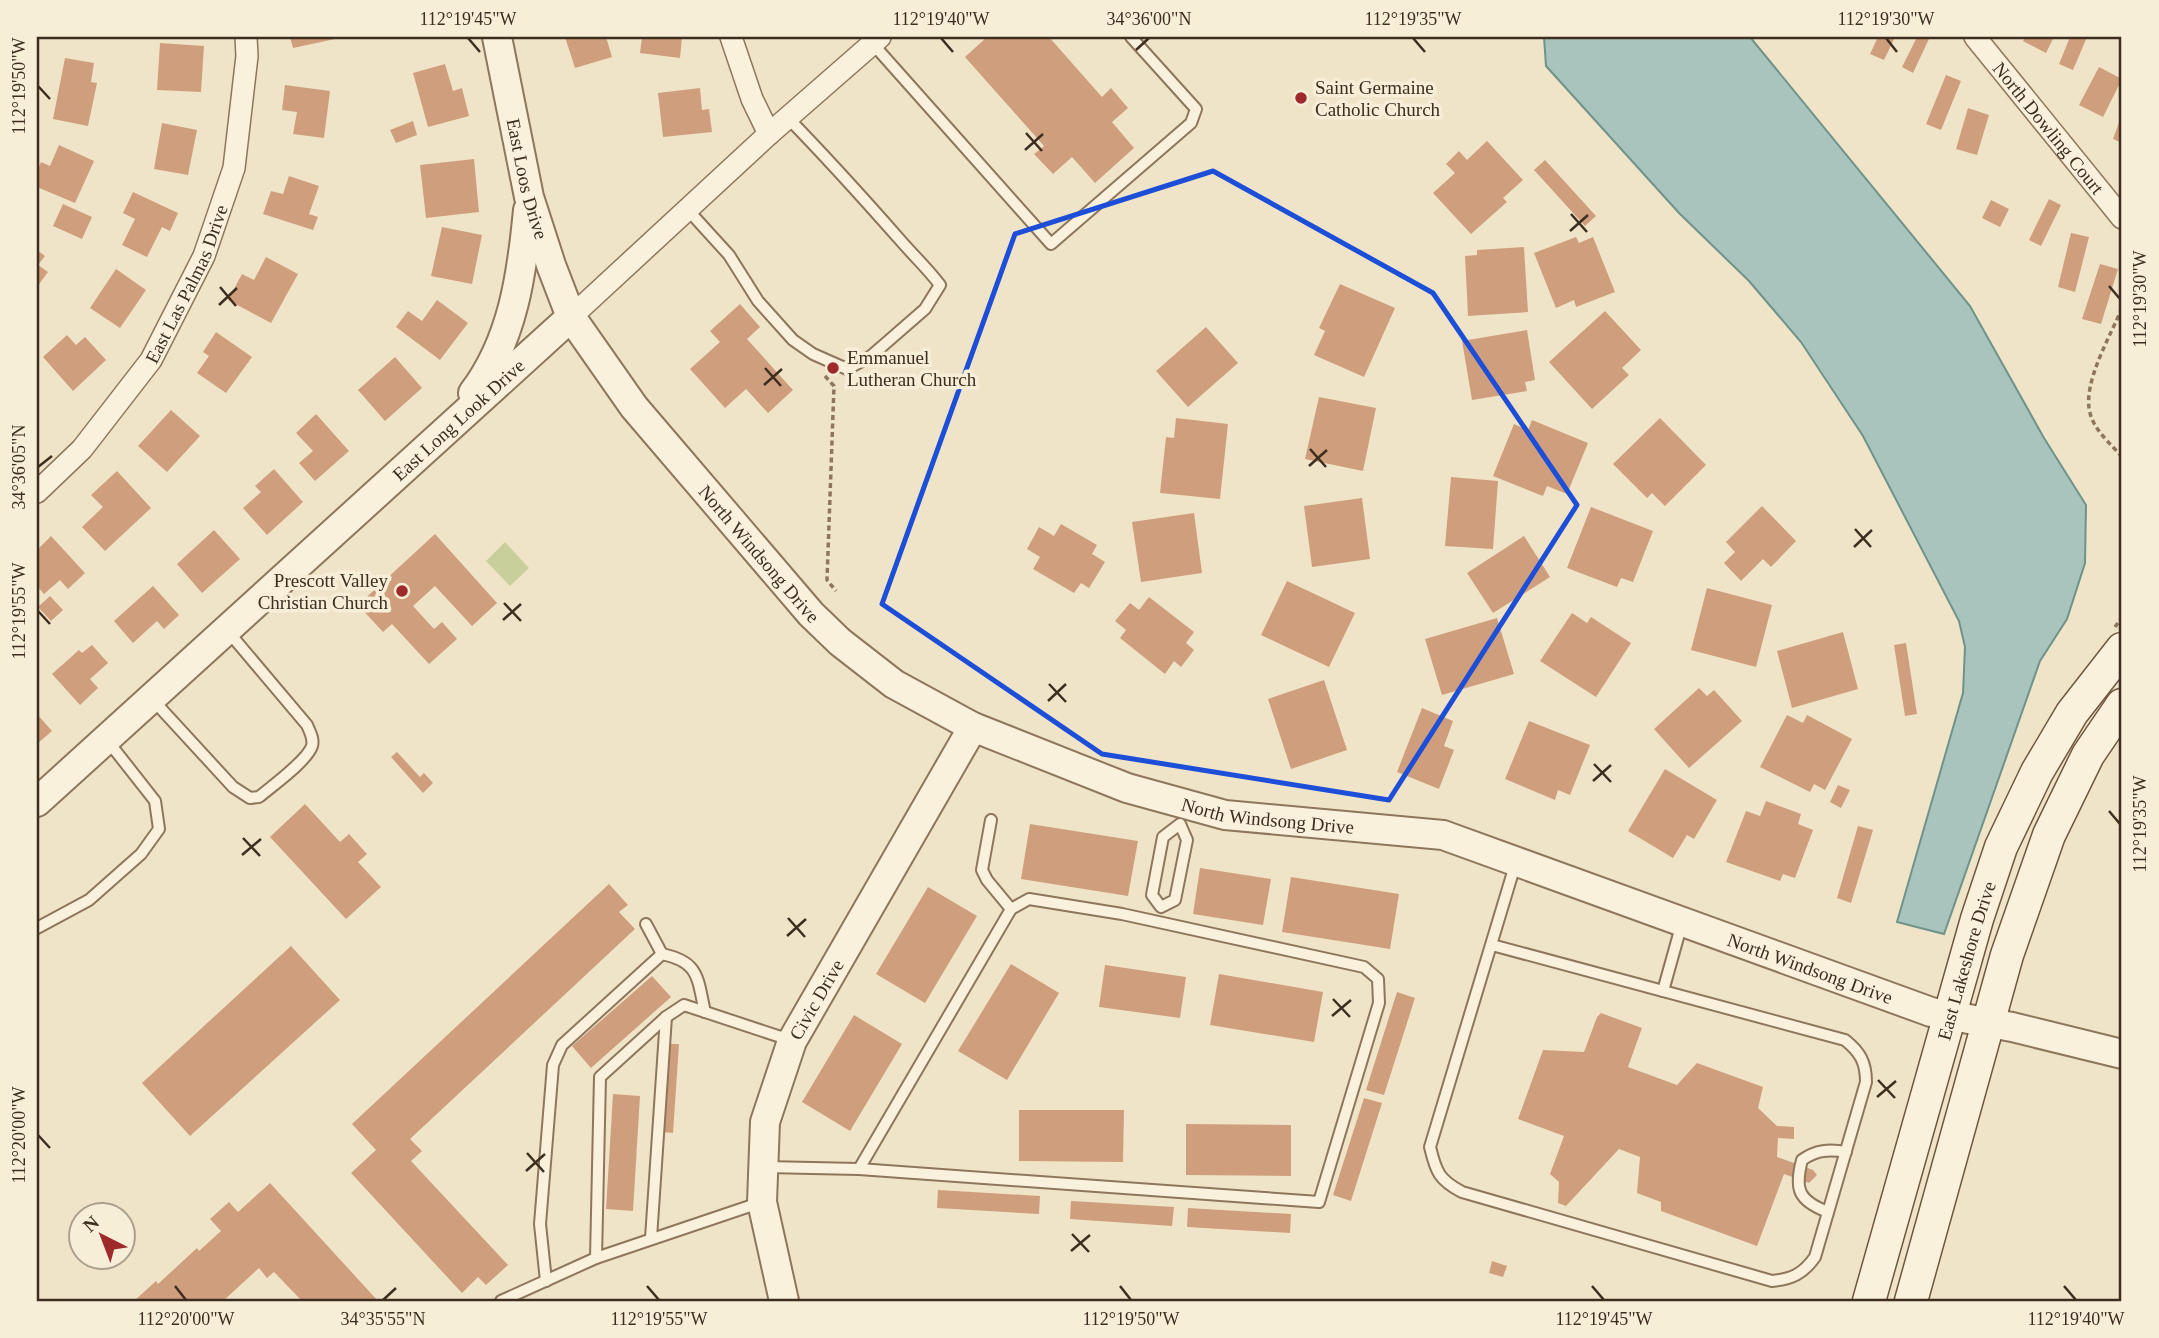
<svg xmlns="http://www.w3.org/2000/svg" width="2159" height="1338" font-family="Georgia,serif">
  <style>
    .green { fill: #c9cf9b }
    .water { fill: #a9c4bc; stroke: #6f938a; stroke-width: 2 }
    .building { fill: #cf9f7d }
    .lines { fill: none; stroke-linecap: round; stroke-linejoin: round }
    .service-casing { stroke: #8d765c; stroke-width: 14 }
    .minor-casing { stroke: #8d765c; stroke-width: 24 }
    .tertiary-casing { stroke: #8d765c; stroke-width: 32 }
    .secondary-casing { stroke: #6f573f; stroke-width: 35 }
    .path { stroke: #8d765c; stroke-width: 3.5; stroke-dasharray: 5 3.5; stroke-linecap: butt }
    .service { stroke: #faf1dc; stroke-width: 10 }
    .minor { stroke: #faf1dc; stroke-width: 21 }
    .tertiary { stroke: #faf1dc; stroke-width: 28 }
    .secondary { stroke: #faf1dc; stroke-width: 32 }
    .marked { fill: none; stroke: #1d4ed8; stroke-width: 5; stroke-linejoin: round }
    .ticks { fill: none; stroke: #3d2e20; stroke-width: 2.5 }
    .poi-dot { fill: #9e2a2b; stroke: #f7eed8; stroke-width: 2.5 }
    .labels { text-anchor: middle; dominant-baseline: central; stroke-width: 7; stroke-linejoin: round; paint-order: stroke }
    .poi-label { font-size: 19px; fill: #3d2e20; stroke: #f7eed8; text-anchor: start }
    .street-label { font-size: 19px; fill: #3d2e20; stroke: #f7eed8 }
    .neatline { fill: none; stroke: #3d2e20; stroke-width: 2.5 }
    .ticks-label { font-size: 18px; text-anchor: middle; fill: #3d2e20 }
  </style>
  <rect width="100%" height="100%" fill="#f0e4c8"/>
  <!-- green -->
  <path class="green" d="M505 542 529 568 510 586 486 561Z"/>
  <!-- water -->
  <path class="water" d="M1544 37H1750L1970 306 2044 438 2086 505 2085 563 2067 619 2040 661 1944 934 1897 922 1963 693 1965 647 1959 621 1863 436 1801 342 1749 281 1679 213 1546 66Z"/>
  <!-- building -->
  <g class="building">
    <path d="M290 37H335V39L293 48Z"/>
    <path d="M565 37H606L612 57 575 68Z"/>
    <path d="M642 37H682L680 58 640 53Z"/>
    <path d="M987 37H1049L1102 97 1111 88 1128 108 1112 122 1134 148 1095 183 1072 157 1053 174 1034 154 1044 146 965 57Z"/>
    <path d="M1878 37H1895L1884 60 1870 54Z"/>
    <path d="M1917 37 1929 39 1913 73 1902 67Z"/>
    <path d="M2025 37H2054L2046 53 2023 41Z"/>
    <path d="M2070 37H2087L2073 70 2059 64Z"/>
    <path d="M160 43 204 46 201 92 157 90Z"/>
    <path d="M65 58 94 63 91 82 97 83 88 126 53 119Z"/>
    <path d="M445 64 453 91 462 88 469 116 428 127 413 73Z"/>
    <path d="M2099 67 2122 79 2103 117 2079 105Z"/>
    <path d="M1946 75 1961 81 1941 130 1926 124Z"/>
    <path d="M285 85 330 91 324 138 293 134 297 112 282 110Z"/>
    <path d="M700 88 702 110 709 109 712 132 663 137 658 93Z"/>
    <path d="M1968 108 1989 115 1977 155 1956 149Z"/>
    <path d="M2122 114V143L2113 139Z"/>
    <path d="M413 121 417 135 396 143 390 130Z"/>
    <path d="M162 123 197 130 188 175 154 169Z"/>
    <path d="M1487 141 1523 180 1503 198 1507 202 1471 234 1433 193 1455 173 1446 164 1459 151 1467 160Z"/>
    <path d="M59 145 94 161 75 203 37 187V172L41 162 50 166Z"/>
    <path d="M474 159 479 212 426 218 420 165Z"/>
    <path d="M1545 160 1596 216 1585 226 1534 170Z"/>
    <path d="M289 176 319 186 309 214 318 217 313 230 263 214 271 191 283 194Z"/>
    <path d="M133 192 178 213 170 231 162 227 147 257 122 245 135 219 123 213Z"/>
    <path d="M2049 199 2061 205 2041 246 2029 240Z"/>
    <path d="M1991 200 2009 209 2000 227 1982 218Z"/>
    <path d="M63 204 92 217 82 239 53 226Z"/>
    <path d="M442 227 482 235 472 284 431 276Z"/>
    <path d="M2071 233 2089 237 2075 292 2058 287Z"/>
    <path d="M1576 237 1579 243 1593 237 1615 292 1576 307 1574 300 1556 308 1534 253Z"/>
    <path d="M1524 247 1528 312 1468 316 1465 256 1477 255V250Z"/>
    <path d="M37 250 45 256 38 265 48 272 37 287Z"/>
    <path d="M266 257 298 274 271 323 228 300 242 274 254 280Z"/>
    <path d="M2100 264 2118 269 2101 324 2082 319Z"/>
    <path d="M116 269 146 290 120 328 90 308Z"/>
    <path d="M1340 284 1395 308 1364 377 1314 355 1325 331 1319 328Z"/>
    <path d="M437 300 468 323 440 360 396 327 408 311 422 321Z"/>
    <path d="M740 304 760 327 747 339 793 390 768 413 746 389 725 408 690 369 720 342 710 331Z"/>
    <path d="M1605 311 1641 350 1622 368 1629 375 1592 409 1549 362Z"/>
    <path d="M1206 327 1238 363 1188 407 1156 371Z"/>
    <path d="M1527 330 1535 380 1525 382 1527 391 1472 400 1462 341Z"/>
    <path d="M216 332 252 357 226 393 197 373 209 356 203 352Z"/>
    <path d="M67 335 76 345 85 337 106 360 73 391 43 357Z"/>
    <path d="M395 357 422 388 385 421 358 390Z"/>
    <path d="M1319 397 1376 408 1363 471 1305 459Z"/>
    <path d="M171 410 200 436 167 472 138 446Z"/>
    <path d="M316 414 349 451 315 481 299 463 313 451 296 433Z"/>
    <path d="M1176 418 1228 424 1220 499 1160 493 1166 437 1174 438Z"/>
    <path d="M1660 418 1706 465 1665 506 1652 493 1647 498 1613 464Z"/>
    <path d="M1532 420 1588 443 1567 494 1547 486 1543 496 1493 476 1514 424 1528 430Z"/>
    <path d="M274 469 303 502 267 535 243 508 261 492 255 486Z"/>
    <path d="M117 471 151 508 105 551 82 527 103 507 91 495Z"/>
    <path d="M1451 477 1498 481 1493 549 1445 546Z"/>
    <path d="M1362 498 1370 559 1312 567 1304 506Z"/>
    <path d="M1762 506 1796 541 1771 567 1763 559 1741 581 1724 563 1735 552 1726 542Z"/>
    <path d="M1591 507 1653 531 1633 582 1621 578 1617 587 1567 568Z"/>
    <path d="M1194 513 1202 573 1141 582 1132 522Z"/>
    <path d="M1061 524 1097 545 1092 554 1105 562 1089 588 1081 583 1074 593 1033 569 1040 557 1027 549 1039 527 1054 536Z"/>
    <path d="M214 530 240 559 202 593 177 564Z"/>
    <path d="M435 534 497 603 472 626 435 586 413 606 434 629 442 622 457 639 429 664 392 624 383 632 358 605Z"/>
    <path d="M51 536 85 573 68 589 60 580 44 594 37 586V550Z"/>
    <path d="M1524 536 1550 577 1493 613 1467 573Z"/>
    <path d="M1287 581 1355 613 1329 667 1261 635Z"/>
    <path d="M153 586 179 615 164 629 157 621 133 643 114 621Z"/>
    <path d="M1707 588 1772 605 1756 667 1691 650Z"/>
    <path d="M50 596 63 610 51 621 38 607Z"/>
    <path d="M1149 597 1194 632 1186 643 1194 650 1181 667 1174 661 1165 674 1120 638 1126 630 1115 621 1130 603 1139 610Z"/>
    <path d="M1572 613 1587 623 1591 617 1631 643 1596 697 1540 661Z"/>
    <path d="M1497 618 1514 674 1442 695 1425 639Z"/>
    <path d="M1843 632 1858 689 1792 708 1777 651Z"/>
    <path d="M1906 643 1917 714 1905 716 1894 645Z"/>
    <path d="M92 645 108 663 90 679 98 688 80 705 52 674 79 650 82 653Z"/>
    <path d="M1324 680 1347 750 1291 769 1268 699Z"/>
    <path d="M1699 688 1707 696 1714 690 1742 721 1689 768 1654 729Z"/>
    <path d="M1422 708 1453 721 1444 746 1454 750 1439 789 1397 772Z"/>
    <path d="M37 714 52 731 37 744Z"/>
    <path d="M1787 715 1803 723 1807 715 1852 739 1825 790 1814 784 1810 792 1760 767Z"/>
    <path d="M1529 721 1590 745 1570 795 1558 790 1555 800 1505 779Z"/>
    <path d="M397 752 420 777 424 773 433 783 423 793 391 757Z"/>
    <path d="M1665 769 1717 800 1694 839 1687 835 1673 858 1628 831Z"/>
    <path d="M1838 785 1850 790 1841 808 1830 802Z"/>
    <path d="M1766 801 1801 814 1798 824 1813 830 1795 878 1783 874 1780 881 1726 862 1746 811 1760 816Z"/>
    <path d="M305 804 340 842 349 834 367 854 358 862 381 887 346 919 270 837Z"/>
    <path d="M1030 824 1138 841 1128 896 1021 879Z"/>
    <path d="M1858 826 1873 830 1851 903 1837 898Z"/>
    <path d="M1200 868 1271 879 1263 925 1193 914Z"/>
    <path d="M1291 877 1399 894 1390 949 1282 932Z"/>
    <path d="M609 884 628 905 619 912 635 929 410 1139 422 1151 411 1161 508 1265 486 1285 478 1277 462 1293 351 1173 376 1150 352 1124Z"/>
    <path d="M928 887 977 916 925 1003 876 974Z"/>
    <path d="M291 946 340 1000 190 1136 142 1083Z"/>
    <path d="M1011 964 1059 993 1007 1080 958 1051Z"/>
    <path d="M1105 965 1186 977 1180 1018 1099 1007Z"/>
    <path d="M1219 974 1323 992 1314 1042 1210 1025Z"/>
    <path d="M652 976 671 997 591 1068 572 1046Z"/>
    <path d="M1397 992 1415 998 1384 1095 1366 1090Z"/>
    <path d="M1601 1013 1642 1028 1628 1067 1677 1085 1697 1063 1763 1087 1758 1108 1777 1126 1794 1127V1139L1778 1138 1777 1157 1813 1170 1817 1175 1809 1183 1784 1174 1757 1246 1661 1211V1202L1637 1193 1640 1157 1619 1149 1566 1206 1558 1203 1559 1182 1550 1174 1564 1136 1518 1119 1543 1050 1584 1052 1597 1017Z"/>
    <path d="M854 1015 902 1044 850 1131 802 1102Z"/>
    <path d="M668 1044H679L673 1133 662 1132Z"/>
    <path d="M613 1094 640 1096 633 1211 606 1209Z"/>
    <path d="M1364 1098 1382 1103 1351 1201 1333 1195Z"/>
    <path d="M1019 1110H1124L1123 1162 1019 1161Z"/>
    <path d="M1186 1124 1291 1125V1176L1186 1175Z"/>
    <path d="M270 1183 378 1301H302L274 1272 267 1278 259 1268 223 1301H134L156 1281 158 1284 197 1248 199 1251 221 1231 210 1219 229 1202 238 1212Z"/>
    <path d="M938 1190 1040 1196 1039 1214 937 1208Z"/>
    <path d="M1071 1201 1174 1207 1172 1226 1070 1219Z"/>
    <path d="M1188 1208 1291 1214 1290 1233 1187 1227Z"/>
    <path d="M1492 1261 1507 1266 1503 1277 1489 1273Z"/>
  </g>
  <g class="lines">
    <defs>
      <g id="service">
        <path d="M873 44 1051 244 1191 123 1196 109 1131 37"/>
        <path d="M688 210 729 255 758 301 793 340 813 354 847 369 871 356 925 309 940 285C928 269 914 256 901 241 864 199 827 158 788 118"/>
        <path d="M153 700 233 787 250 798 259 797C272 786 307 761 312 746 314 739 310 732 307 725L226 629"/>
        <path d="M1180 824 1187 840 1175 900 1161 907 1152 895 1163 837Z"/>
        <path d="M646 924 662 954"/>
        <path d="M37 928 89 900 141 854 159 829 155 801 107 740"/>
        <path d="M1492 945 1845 1040C1860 1052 1866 1062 1866 1082L1815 1257C1803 1274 1792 1279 1772 1281L1462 1192C1439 1180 1436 1172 1430 1147L1516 862"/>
        <path d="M1663 991 1682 923"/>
        <path d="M765 1167 859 1169 1011 909 987 880 982 870 991 820"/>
        <path d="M859 1169 1319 1202 1379 1003 1378 979 1364 967 1122 914 1029 899 1011 909"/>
        <path d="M1828 1212C1799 1201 1794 1190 1802 1160 1816 1150 1829 1149 1846 1152"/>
        <path d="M651 1238 666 1017"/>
        <path d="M596 1258 600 1077 666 1017 684 1005 790 1040"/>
        <path d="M546 1281 540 1224 553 1065 562 1045 662 954C700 962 697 978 705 1012"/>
        <path d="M501 1301 596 1258 762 1202"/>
      </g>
      <g id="minor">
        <path d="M731 37 752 99 769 134"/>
        <path id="s1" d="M1975 37 2122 218"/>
        <path d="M571 317 769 134 880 37"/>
        <path id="s2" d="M37 492 82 449 151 360 204 256 234 168 247 56 246 37"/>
      </g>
      <g id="tertiary">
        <path id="s3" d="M497 37 529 197 551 265 571 317 634 407 811 614 840 642 894 684 973 727 1127 788 1225 815 1443 835 1931 1012 2012 1027 2122 1054"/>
        <path d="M473 393C513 340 522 274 528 210"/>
        <path id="s4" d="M37 802 571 317"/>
        <path id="s5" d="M784 1301 762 1202 765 1122 792 1041 973 727"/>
      </g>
      <g id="secondary">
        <path id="s6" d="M1869 1301 1977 919 2001 847 2037 772 2072 713 2122 649"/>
        <path d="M1911 1301 2007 955 2049 835 2088 755 2122 705"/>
      </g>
    </defs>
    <!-- service casing -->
    <use href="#service" class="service-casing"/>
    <!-- minor casing -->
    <use href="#minor" class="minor-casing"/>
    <!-- tertiary casing -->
    <use href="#tertiary" class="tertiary-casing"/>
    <!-- secondary casing -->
    <use href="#secondary" class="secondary-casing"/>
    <!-- path -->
    <g class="path">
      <path d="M2122 308C2111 335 2082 383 2090 413 2094 430 2111 444 2122 457"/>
      <path d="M825 376 834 386 827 580 836 591"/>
      <path d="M2115 627 2122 617"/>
    </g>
    <!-- service -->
    <use href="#service" class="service"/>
    <!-- minor -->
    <use href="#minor" class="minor"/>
    <!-- tertiary -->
    <use href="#tertiary" class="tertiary"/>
    <!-- secondary -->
    <use href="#secondary" class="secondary"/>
  </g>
  <!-- marked area -->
  <path class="marked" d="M1213 171 1433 293 1577 505 1389 800 1102 754 882 604 1015 234Z"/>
  <!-- ticks -->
  <path class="ticks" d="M468 38 480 52M941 38 953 52M1413 38 1425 52M1886 38 1897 52M1136 50 1149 38M38 86 50 99M1026 133 1042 151M1025 150 1043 134M1571 214 1587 232M1570 231 1588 215M2109 286 2120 299M220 287 236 306M219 305 237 288M765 368 781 386M764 385 782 369M1310 449 1326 467M1309 466 1327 450M38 467 52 456M1855 529 1871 547M1854 547 1872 530M504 603 521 621M38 611 50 624M503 620 521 604M1049 684 1066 702M1048 701 1066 684M1594 764 1611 782M1593 781 1611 765M2109 811 2120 824M243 838 260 856M242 855 261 839M788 918 805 937M787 936 806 919M1333 999 1350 1017M1332 1016 1351 1000M1878 1080 1895 1098M1877 1097 1896 1081M38 1135 50 1148M527 1153 544 1172M526 1171 545 1154M1072 1234 1089 1252M1071 1251 1090 1235M175 1286 186 1300M647 1286 659 1300M1120 1286 1131 1300M1592 1286 1604 1300M2064 1286 2076 1300M383 1300 396 1288"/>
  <!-- markers -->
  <g class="poi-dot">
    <circle cx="1301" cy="98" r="7"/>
    <circle cx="833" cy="368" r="7"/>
    <circle cx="402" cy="591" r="7"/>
  </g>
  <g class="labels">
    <!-- poi labels -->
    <g class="poi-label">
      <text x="1315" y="87">Saint Germaine<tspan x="1315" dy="22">Catholic Church</tspan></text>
      <text x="847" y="357">Emmanuel<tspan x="847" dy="22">Lutheran Church</tspan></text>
      <text x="388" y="580" text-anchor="end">Prescott Valley<tspan x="388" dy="22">Christian Church</tspan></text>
    </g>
    <!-- street labels -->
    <g class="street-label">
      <text stroke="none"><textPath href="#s1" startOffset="117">North Dowling Court</textPath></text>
      <text stroke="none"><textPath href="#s3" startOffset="145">East Loos Drive</textPath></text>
      <text stroke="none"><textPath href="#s2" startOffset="259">East Las Palmas Drive</textPath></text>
      <text stroke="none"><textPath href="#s4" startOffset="569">East Long Look Drive</textPath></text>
      <text stroke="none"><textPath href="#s3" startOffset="593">North Windsong Drive</textPath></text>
      <text stroke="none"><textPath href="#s3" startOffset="1181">North Windsong Drive</textPath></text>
      <text stroke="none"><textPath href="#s6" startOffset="354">East Lakeshore Drive</textPath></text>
      <text stroke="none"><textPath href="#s3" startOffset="1748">North Windsong Drive</textPath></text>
      <text stroke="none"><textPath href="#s5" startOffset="315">Civic Drive</textPath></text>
    </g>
  </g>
  <!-- border -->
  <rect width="2159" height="1338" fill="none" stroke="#f7eed8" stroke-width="77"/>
  <!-- north arrow -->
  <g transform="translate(102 1236) rotate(318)"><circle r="33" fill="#f7eed8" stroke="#ada18e" stroke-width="2"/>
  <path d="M0-5L12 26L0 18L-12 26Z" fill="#9e2a2b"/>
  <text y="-10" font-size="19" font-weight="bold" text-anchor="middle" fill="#3d2e20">N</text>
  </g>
  <rect x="38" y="38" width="2082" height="1262" class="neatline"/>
  <g class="ticks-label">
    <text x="468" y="25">112°19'45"W</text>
    <text x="941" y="25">112°19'40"W</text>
    <text x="1149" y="25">34°36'00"N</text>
    <text x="1413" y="25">112°19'35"W</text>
    <text x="1886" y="25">112°19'30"W</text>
    <text transform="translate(19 86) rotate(-90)" y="6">112°19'50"W</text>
    <text transform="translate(2140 299) rotate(-90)" y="6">112°19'30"W</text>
    <text transform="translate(19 467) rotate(-90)" y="6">34°36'05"N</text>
    <text transform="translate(19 611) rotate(-90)" y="6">112°19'55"W</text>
    <text transform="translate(2140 824) rotate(-90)" y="6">112°19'35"W</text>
    <text transform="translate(19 1135) rotate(-90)" y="6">112°20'00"W</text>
    <text x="186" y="1325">112°20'00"W</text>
    <text x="383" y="1325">34°35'55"N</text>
    <text x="659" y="1325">112°19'55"W</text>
    <text x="1131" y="1325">112°19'50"W</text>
    <text x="1604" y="1325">112°19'45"W</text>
    <text x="2076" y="1325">112°19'40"W</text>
  </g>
</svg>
